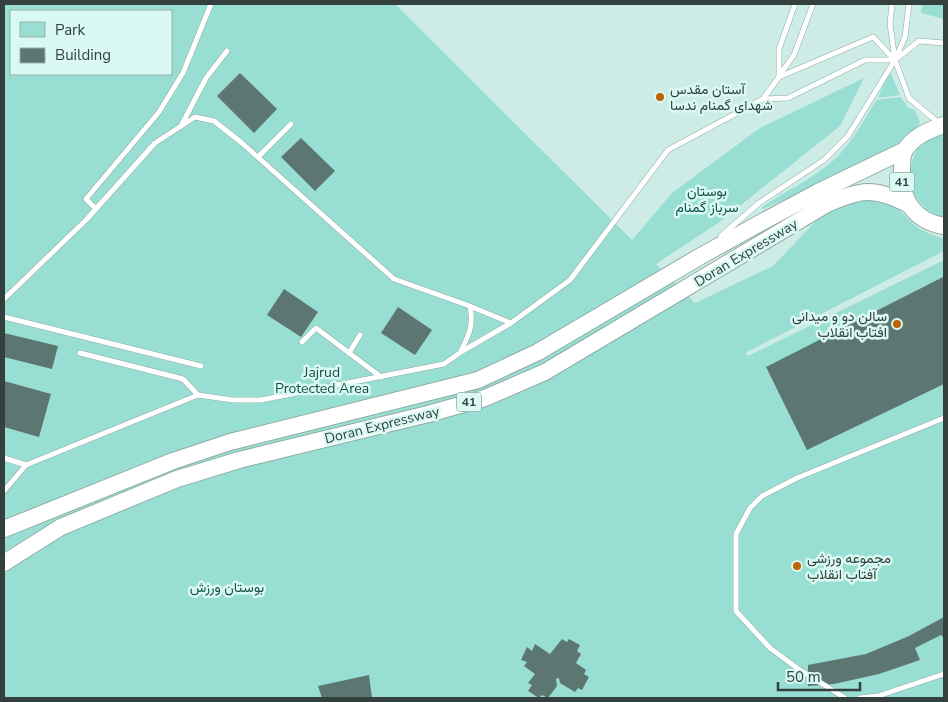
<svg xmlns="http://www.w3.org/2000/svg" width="948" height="702" font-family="'Nunito Sans',Vazirmatn,sans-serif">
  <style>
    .green { fill: #99ded3; fill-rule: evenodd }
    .building { fill: #5c7772 }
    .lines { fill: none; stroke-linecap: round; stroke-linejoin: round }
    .service-casing { stroke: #8faca7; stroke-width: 6 }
    .trunk-casing { stroke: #8faca7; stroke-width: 18 }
    .service { stroke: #fff; stroke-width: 5 }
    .trunk { stroke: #fff; stroke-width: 16 }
    .poi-dot { fill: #bc6204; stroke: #daf9f3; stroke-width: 2 }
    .labels { text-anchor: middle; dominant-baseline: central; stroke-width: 5; stroke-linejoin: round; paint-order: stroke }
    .shield { fill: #daf9f3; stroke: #657874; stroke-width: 1 }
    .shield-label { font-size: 12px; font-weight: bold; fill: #33403d }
    .poi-label { font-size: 14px; fill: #33403d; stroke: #daf9f3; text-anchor: start }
    .park-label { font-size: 14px; fill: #12524b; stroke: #daf9f3 }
    .street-label { font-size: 14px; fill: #33403d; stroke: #daf9f3 }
  </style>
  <rect width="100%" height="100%" fill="#cdece6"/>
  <!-- green -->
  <g class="green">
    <path d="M4 4H395L632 240 672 193 760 128 864 78 840 126 721 221 656 264 695 303 773 266 815 222C835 207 869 190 893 205 902 211 908 220 916 226 924 232 935 236 944 239V251L745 353 748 356 944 260V698H4ZM11 11H171V74H11Z"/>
    <path d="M922 4H944V19L921 13Z"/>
    <path d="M890 71 900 95 878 98Z"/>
    <path d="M901 97 908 108 915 110 920 123 916 130 884 153 820 184 763 209 762 207C785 191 813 179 834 160 852 143 863 122 876 100Z"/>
    <path d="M944 132V218C920 211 905 188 912 163 913 157 916 150 920 145 926 139 937 136 944 132Z"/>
  </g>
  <!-- building -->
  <g class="building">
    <path d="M240 73 277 109 254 133 217 96Z"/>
    <path d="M301 138 335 171 315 191 281 157Z"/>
    <path d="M943 277 944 281V384L807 450 766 367Z"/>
    <path d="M284 289 318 312 301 337 267 315Z"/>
    <path d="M398 307 432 330 415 355 381 333Z"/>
    <path d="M4 333 58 346 52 369 4 357Z"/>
    <path d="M4 381 51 394 39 437 4 427Z"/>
    <path d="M944 617V638L941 635 915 648 920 660 879 674 834 684 808 686V665L866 654 909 636Z"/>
    <path d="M562 639 567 642 569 639 580 645 577 651 581 654 576 663 586 670 584 674 589 677 582 690 578 688 575 692 560 683 559 678 556 679 557 686 548 698 542 695 539 698 528 691 532 685 528 683 535 674 524 666 527 662 521 660 527 647 532 651 535 644 550 654Z"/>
    <path d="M369 675 372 698H322L318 686Z"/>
  </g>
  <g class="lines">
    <defs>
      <g id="service">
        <path d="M892 4 890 24 895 60 909 98 940 124"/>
        <path d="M895 60 873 37 779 77 763 99 788 98 865 60H895L919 41 944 43"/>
        <path d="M779 76 794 55 813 4"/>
        <path d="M779 76V49L795 4"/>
        <path d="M181 126 206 78 227 51"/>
        <path d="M258 157 291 124"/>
        <path d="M96 209 86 199 159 112 183 73 211 4"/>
        <path d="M721 236 759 203 824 160 848 136 895 60 905 37 909 4"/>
        <path d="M4 299 86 220 155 143 195 117 214 121 242 143 394 279 467 305 511 323 570 280 668 150 763 99"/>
        <path d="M4 317 201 366"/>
        <path d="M302 342 316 328 381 377"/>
        <path d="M461 351C469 334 474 326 470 306"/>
        <path d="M80 353 183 379 198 395"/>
        <path d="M349 353 360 335"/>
        <path d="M4 458 26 465"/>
        <path d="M4 491 26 465 198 395 233 400H261L444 364 461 352 511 323"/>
        <path d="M845 698 797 668 770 648 736 611V534L750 508 762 496 797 478 944 418"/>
        <path d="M860 698 878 696 944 674"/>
      </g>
      <g id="trunk">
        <path d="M944 125C931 129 913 137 905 150 902 155 902 164 902 170 900 199 914 221 944 226"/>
        <path d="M4 529 173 461 230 442 478 380 538 352 699 257 762 222 818 192 905 150"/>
        <path d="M4 563 61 527 177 479 239 460 428 414 485 398 545 372 827 204C861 189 874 187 908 204"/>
      </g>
    </defs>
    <!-- service casing -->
    <use href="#service" class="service-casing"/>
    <!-- trunk casing -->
    <use href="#trunk" class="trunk-casing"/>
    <!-- service -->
    <use href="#service" class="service"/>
    <!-- trunk -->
    <use href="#trunk" class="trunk"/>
  </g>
  <!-- markers -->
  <g class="poi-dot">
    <circle cx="660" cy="97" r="5"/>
    <circle cx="897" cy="324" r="5"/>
    <circle cx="797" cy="566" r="5"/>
  </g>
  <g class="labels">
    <!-- shield labels -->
    <g class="shield">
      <rect x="889.5" y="172.5" width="25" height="19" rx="4"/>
      <rect x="456.5" y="392.5" width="25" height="19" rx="4"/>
    </g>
    <g class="shield-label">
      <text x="902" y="182">41</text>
      <text x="469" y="402">41</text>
    </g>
    <!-- poi labels -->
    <g class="poi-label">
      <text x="670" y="89">آستان مقدس<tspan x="670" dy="16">شهدای گمنام ندسا</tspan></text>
      <text x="887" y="316" text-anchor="end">سالن دو و میدانی<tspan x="887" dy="16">افتاب انقلاب</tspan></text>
      <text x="807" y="558">مجموعه ورزشی<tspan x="807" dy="16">آفتاب انقلاب</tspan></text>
    </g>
    <!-- park labels -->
    <g class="park-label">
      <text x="707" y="191">بوستان<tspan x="707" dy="16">سرباز گمنام</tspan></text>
      <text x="322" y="372">Jajrud<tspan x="322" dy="16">Protected Area</tspan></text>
      <text x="227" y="587">بوستان ورزش</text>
    </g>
    <!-- street labels -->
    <g class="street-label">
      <text transform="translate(746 253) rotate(-31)">Doran Expressway</text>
      <text transform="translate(382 425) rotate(-14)">Doran Expressway</text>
    </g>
  </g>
  <!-- border -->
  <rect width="948" height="702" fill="none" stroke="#33403d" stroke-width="10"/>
  <!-- legend -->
  <rect x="10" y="10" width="162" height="65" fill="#daf9f3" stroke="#97afaa"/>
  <rect x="20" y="22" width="25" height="15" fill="#99ded3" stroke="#97afaa"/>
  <text x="55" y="35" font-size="15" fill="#33403d">Park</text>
  <rect x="20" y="48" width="25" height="15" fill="#5c7772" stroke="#97afaa"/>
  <text x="55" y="60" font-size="15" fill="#33403d">Building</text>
  <!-- scale -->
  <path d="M778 682v8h82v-8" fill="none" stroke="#33403d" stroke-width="2.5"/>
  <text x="786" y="682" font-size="15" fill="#33403d" stroke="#daf9f3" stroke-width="4" paint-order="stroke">50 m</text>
</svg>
